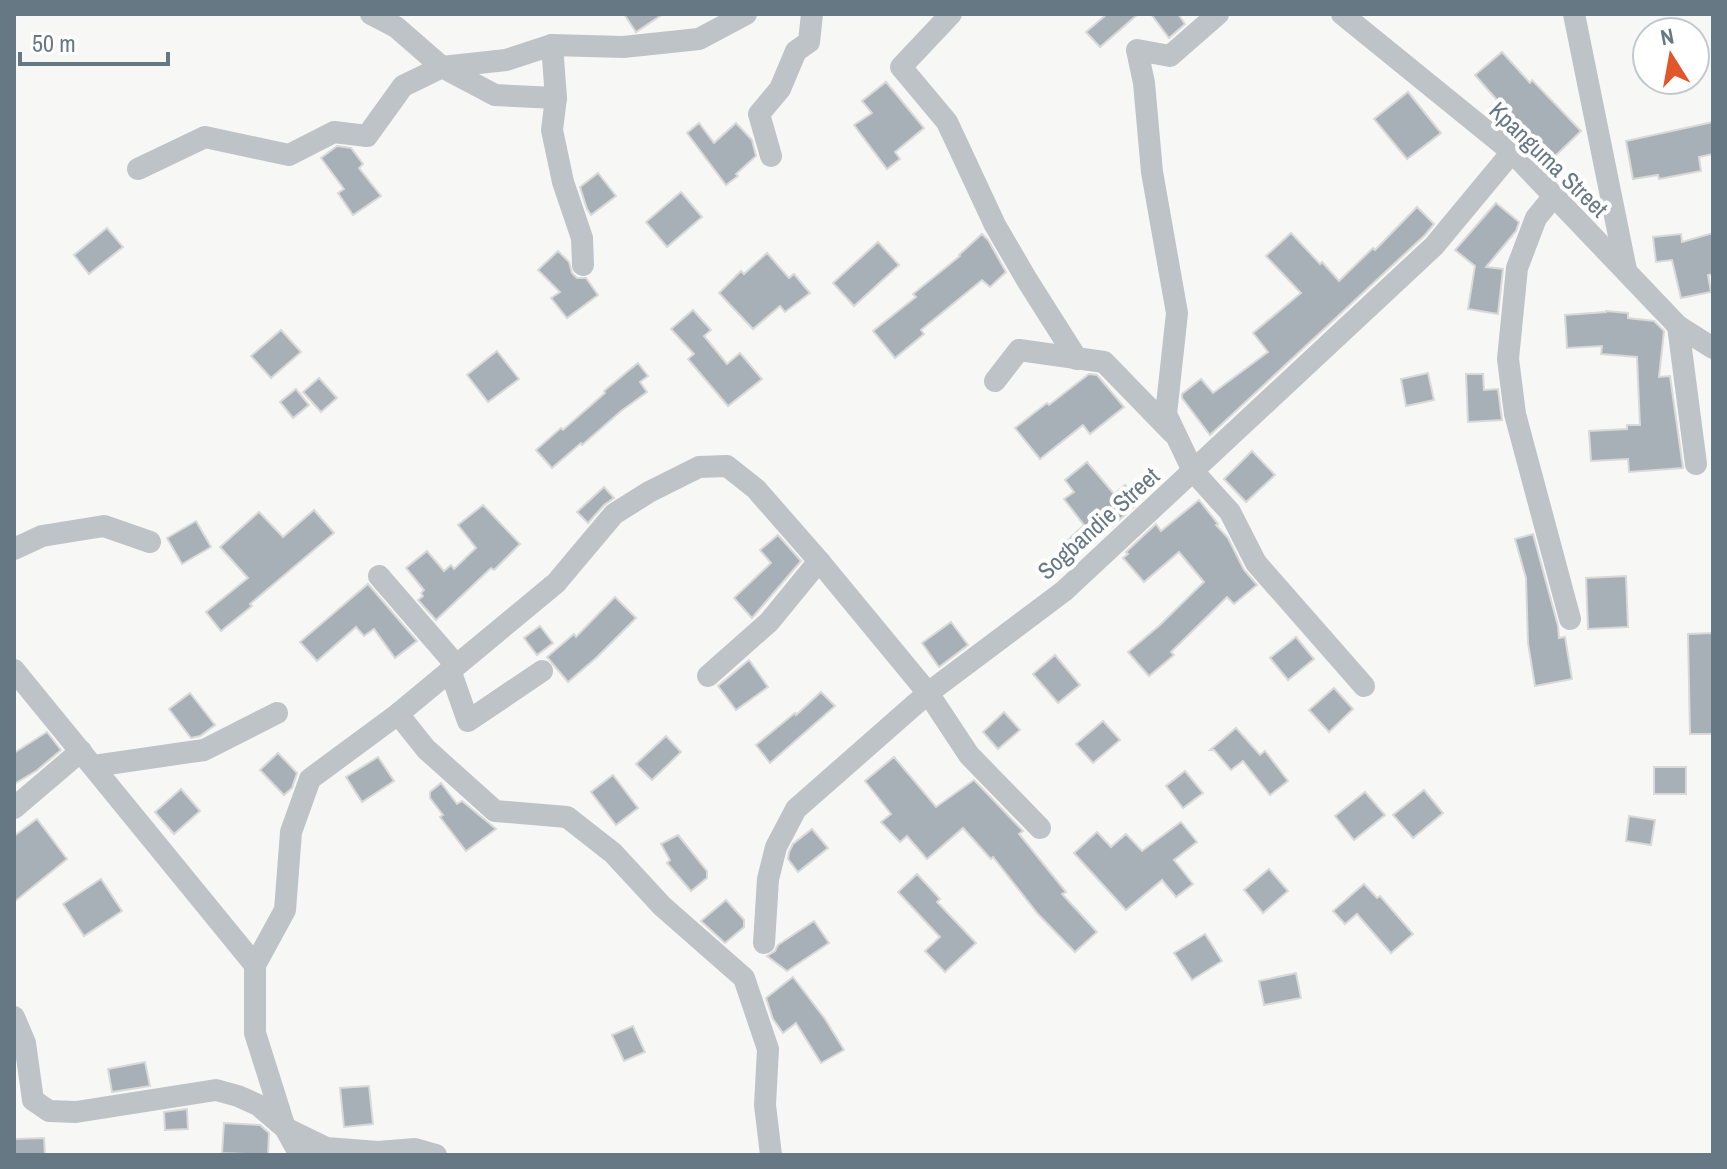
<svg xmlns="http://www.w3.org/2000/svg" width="1727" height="1169" font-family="'Archivo Narrow',sans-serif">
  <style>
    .building { fill: #a7b0b6; stroke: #d9d9d7; stroke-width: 2 }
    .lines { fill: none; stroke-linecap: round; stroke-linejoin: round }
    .minor { stroke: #bec3c7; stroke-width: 22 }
    .labels { text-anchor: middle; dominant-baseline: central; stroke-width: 8; stroke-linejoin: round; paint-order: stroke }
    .street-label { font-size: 24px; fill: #677885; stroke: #fff }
  </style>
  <rect width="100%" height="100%" fill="#f7f7f5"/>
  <!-- building -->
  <g class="building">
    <path d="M624 14H663L636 32Z"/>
    <path d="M1107 14H1138L1100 47 1086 32Z"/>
    <path d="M1151 14H1178L1185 24 1169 38Z"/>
    <path d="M1502 52 1530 83 1532 80 1581 131 1550 161 1503 110 1504 108 1475 75Z"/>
    <path d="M886 82 924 128 895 152 900 159 887 169 854 125 872 113 862 101Z"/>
    <path d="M1408 92 1441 133 1407 159 1374 119Z"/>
    <path d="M1713 122V154L1699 157 1701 171 1659 179 1658 175 1633 179 1626 141Z"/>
    <path d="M699 123 714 143 736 123 752 140 756 156 736 174 738 176 726 185 687 133Z"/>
    <path d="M337 146 351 148 363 164 359 168 381 196 353 215 338 193 344 189 321 158Z"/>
    <path d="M598 173 616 196 591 215 587 209 580 187Z"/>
    <path d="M681 192 702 217 667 247 646 222Z"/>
    <path d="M1496 203 1519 222 1516 231 1486 267 1503 269 1498 314 1468 309 1475 266 1455 250Z"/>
    <path d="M1417 207 1434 224 1425 235 1210 435 1182 398V394L1201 379 1213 393 1268 352 1253 333 1301 293 1266 256 1291 233 1320 264 1322 262 1339 281 1373 248 1375 250Z"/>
    <path d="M107 228 123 247 89 274 74 255Z"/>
    <path d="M1713 233V274L1708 275 1711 292 1681 298 1672 260 1656 262 1653 237 1681 234 1682 242Z"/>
    <path d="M982 234 988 240 1006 272 990 287 982 280 921 330 924 334 895 358 873 331 916 297 913 294 960 256 959 255Z"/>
    <path d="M878 242 899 265 854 306 833 283Z"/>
    <path d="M558 251 569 262 572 273 577 278H586L598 295 567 318 551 298 560 292 538 270Z"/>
    <path d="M767 253 789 278 794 274 810 293 785 312 780 306 753 329 719 293 741 271 744 274Z"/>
    <path d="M693 310 711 330 704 336 727 364 740 353 762 379 728 406 688 359 694 354 671 329Z"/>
    <path d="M1606 311 1628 313V318L1654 321 1664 331 1659 377 1670 376 1683 468 1629 472 1628 459 1591 461 1589 431 1627 429V425H1640L1637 357 1601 354 1602 346 1567 348 1565 315 1606 312Z"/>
    <path d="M281 330 301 352 271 378 251 356Z"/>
    <path d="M497 351 519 379 488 402 467 375Z"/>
    <path d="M638 363 648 376 640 382 647 392 621 411 582 445 581 443 552 468 536 450 561 428 563 430 605 393 604 391Z"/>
    <path d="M1428 373 1434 400 1406 406 1401 379Z"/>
    <path d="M1089 374 1097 375 1124 407 1090 434 1083 425 1040 459 1015 428 1047 403 1049 405Z"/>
    <path d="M1466 374H1483L1484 390 1498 389 1502 420 1468 422Z"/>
    <path d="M319 378 337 398 321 412 303 392Z"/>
    <path d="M296 389 309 405 293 418 280 402Z"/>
    <path d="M1252 451 1275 475 1246 502 1224 479Z"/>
    <path d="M1087 462 1114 494 1125 485 1139 502 1108 530 1107 529 1096 538 1094 536 1078 551 1068 540 1084 525 1064 499 1074 492 1065 480Z"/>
    <path d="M604 487 614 498 604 505 588 523 577 512Z"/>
    <path d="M1199 500 1218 524 1216 525 1228 538 1244 570 1257 585 1234 604 1227 597 1171 652 1174 655 1149 676 1128 652 1159 626 1204 582 1179 552 1144 582 1123 558 1128 554 1126 552 1156 524 1161 531Z"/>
    <path d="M483 505 520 544 494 570 491 568 436 620 418 600 423 596 421 593 424 590 406 568 427 551 444 571 451 565 454 569 476 548 458 525Z"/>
    <path d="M314 510 334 533 250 604 252 606 221 631 206 612 248 578 220 547 259 512 283 537Z"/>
    <path d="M196 521 211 547 182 564 167 538Z"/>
    <path d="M1533 534 1558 626 1559 638 1565 637 1572 679 1535 686 1528 643 1526 578 1515 539Z"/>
    <path d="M778 535 801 561 752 618 734 598 771 563 760 550Z"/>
    <path d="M1626 576 1628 627 1588 629 1586 578Z"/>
    <path d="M368 584 417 641 395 658 374 629 364 636 356 627 317 661 300 642Z"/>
    <path d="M615 597 636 618 597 657 568 682 547 657 574 634 576 637Z"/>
    <path d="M951 622 968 645 939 667 922 643Z"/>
    <path d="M540 626 553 643 537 655 524 638Z"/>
    <path d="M1713 633V734H1690L1688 634Z"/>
    <path d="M1296 637 1314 659 1288 680 1270 658Z"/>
    <path d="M1055 655 1080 685 1058 703 1033 674Z"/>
    <path d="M749 660 768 687 736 710 718 686Z"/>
    <path d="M1334 688 1353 709 1329 732 1309 710Z"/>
    <path d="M821 692 835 706 770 763 756 745 795 713 796 715Z"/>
    <path d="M190 693 215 725 200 736 191 738 169 709Z"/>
    <path d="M1004 712 1020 730 998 749 983 732Z"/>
    <path d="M1103 721 1120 740 1093 763 1076 744Z"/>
    <path d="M1236 728 1260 755 1265 751 1288 781 1270 795 1243 761 1231 770 1214 750H1210Z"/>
    <path d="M47 732 61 750 36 771 14 784V753Z"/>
    <path d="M666 736 681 752 652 780 636 764Z"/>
    <path d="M278 753 297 773 292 788 284 795 260 770Z"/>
    <path d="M378 757 394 781 362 802 346 777Z"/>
    <path d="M894 757 936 807 974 780 1023 831 1019 834 1066 892 1062 894 1097 932 1075 952 1038 914 993 857 991 859 963 828 927 859 907 836 900 842 881 822 891 814 865 781Z"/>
    <rect x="1654" y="767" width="32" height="27"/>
    <path d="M1185 771 1203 793 1183 808 1166 786Z"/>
    <path d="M613 775 638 808 616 825 591 792Z"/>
    <path d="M441 783 457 804 462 801 496 829 466 851 440 817 443 815 430 798V792Z"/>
    <path d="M181 789 200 811 174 834 155 812Z"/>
    <path d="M1424 790 1443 813 1413 838 1393 815Z"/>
    <path d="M1365 792 1385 815 1354 840 1335 816Z"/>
    <path d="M1629 816 1655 820 1651 845 1626 841Z"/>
    <path d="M37 819 67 859 14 902V836Z"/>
    <path d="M1181 822 1197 842 1174 860 1193 884 1176 897 1162 880 1126 910 1074 853 1097 832 1111 847 1126 834 1142 851Z"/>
    <path d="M812 829 828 848 798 872 788 859 789 852 793 844Z"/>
    <path d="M678 835 707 871V878L691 891 667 863 670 860 661 844Z"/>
    <path d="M1269 869 1288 891 1263 913 1244 890Z"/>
    <path d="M917 874 940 899 937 902 976 943 945 972 925 951 940 937 898 892Z"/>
    <path d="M101 879 122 911 84 936 63 904Z"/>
    <path d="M1364 884 1377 898 1380 896 1413 934 1391 953 1357 914 1345 924 1333 911Z"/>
    <path d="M726 900 744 920V927L725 943 701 921Z"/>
    <path d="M814 921 829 943 787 971 767 956 775 951 778 945Z"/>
    <path d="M1205 934 1222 961 1192 980 1174 953Z"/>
    <path d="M1296 973 1301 998 1264 1005 1259 981Z"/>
    <path d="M793 977 825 1019 844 1050 821 1063 796 1023 783 1033 773 1019 766 998Z"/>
    <path d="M633 1026 645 1052 624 1061 612 1035Z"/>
    <path d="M145 1062 150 1086 112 1092 108 1069Z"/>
    <path d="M369 1086 373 1124 344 1127 340 1088Z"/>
    <path d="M187 1109 188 1129 165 1130 164 1112Z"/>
    <path d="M224 1123 260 1125 269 1133 268 1155 222 1153Z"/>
    <path d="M44 1138 45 1155H14V1139Z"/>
  </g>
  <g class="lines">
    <!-- minor -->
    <g class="minor">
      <path d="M371 14 396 27 442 67 506 60 552 45 623 47 699 39 746 14"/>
      <path d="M951 14 901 67 947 122 995 225 1027 280 1077 359"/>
      <path d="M1218 14 1170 56 1137 50 1144 83 1152 172 1177 313 1166 414 1193 471 1230 512 1256 563 1364 686"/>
      <path d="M1342 14 1512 152 1678 326 1713 348"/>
      <path d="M1574 14 1626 270"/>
      <path d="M552 45 556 98 552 130 563 182 582 238 583 265"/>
      <path d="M771 156 759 114 780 89 796 51 809 42 812 14"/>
      <path d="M138 169 205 137 289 155 334 132 367 136 403 86 442 67 495 95 556 98"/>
      <path d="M1554 196 1536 218 1517 268 1508 359 1515 414 1570 619"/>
      <path d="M1678 326 1696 464"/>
      <path d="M995 381 1019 350 1104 362 1172 432"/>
      <path d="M14 549 42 536 104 526 150 542"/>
      <path d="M379 576 456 665"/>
      <path d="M14 670 255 965V1033L285 1128 300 1155"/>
      <path d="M450 670 468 721 542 671"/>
      <path d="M708 676 769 622 819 561"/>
      <path d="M398 714 426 749 495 811 567 817 613 853 662 906 744 978 768 1049 765 1105 771 1155"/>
      <path d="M94 766 204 750 277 713"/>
      <path d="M14 808 81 751"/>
      <path d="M764 943 768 879 776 847 796 809 928 693 1064 591 1434 246 1512 152"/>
      <path d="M255 965 285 910 291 832 310 779 398 714 556 583 614 514 649 492 699 467 727 466 756 489 819 561 928 693 969 755 1040 828"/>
      <path d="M14 1017 25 1043 33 1100 49 1111 76 1112 216 1090 238 1096 258 1105 285 1128 326 1148 378 1152 415 1149 436 1155"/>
    </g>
  </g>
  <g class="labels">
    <!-- street labels -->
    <g class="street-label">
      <text transform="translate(1549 159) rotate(44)">Kpanguma Street</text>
      <text transform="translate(1098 523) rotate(-42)">Sogbandie Street</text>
    </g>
  </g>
  <!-- border -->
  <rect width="1727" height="1169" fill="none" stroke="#677885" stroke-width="32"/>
  <!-- north arrow -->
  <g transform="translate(1671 56) rotate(349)"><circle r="38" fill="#ffffff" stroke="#c2c9ce" stroke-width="2"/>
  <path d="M0-6L14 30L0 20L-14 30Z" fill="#e1562b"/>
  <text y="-12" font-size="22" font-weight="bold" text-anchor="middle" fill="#677885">N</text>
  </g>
  <!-- scale -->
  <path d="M20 52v12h148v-12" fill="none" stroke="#677885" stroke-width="4"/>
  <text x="32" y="52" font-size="24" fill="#677885" stroke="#ffffff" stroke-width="6" paint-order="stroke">50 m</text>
</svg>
